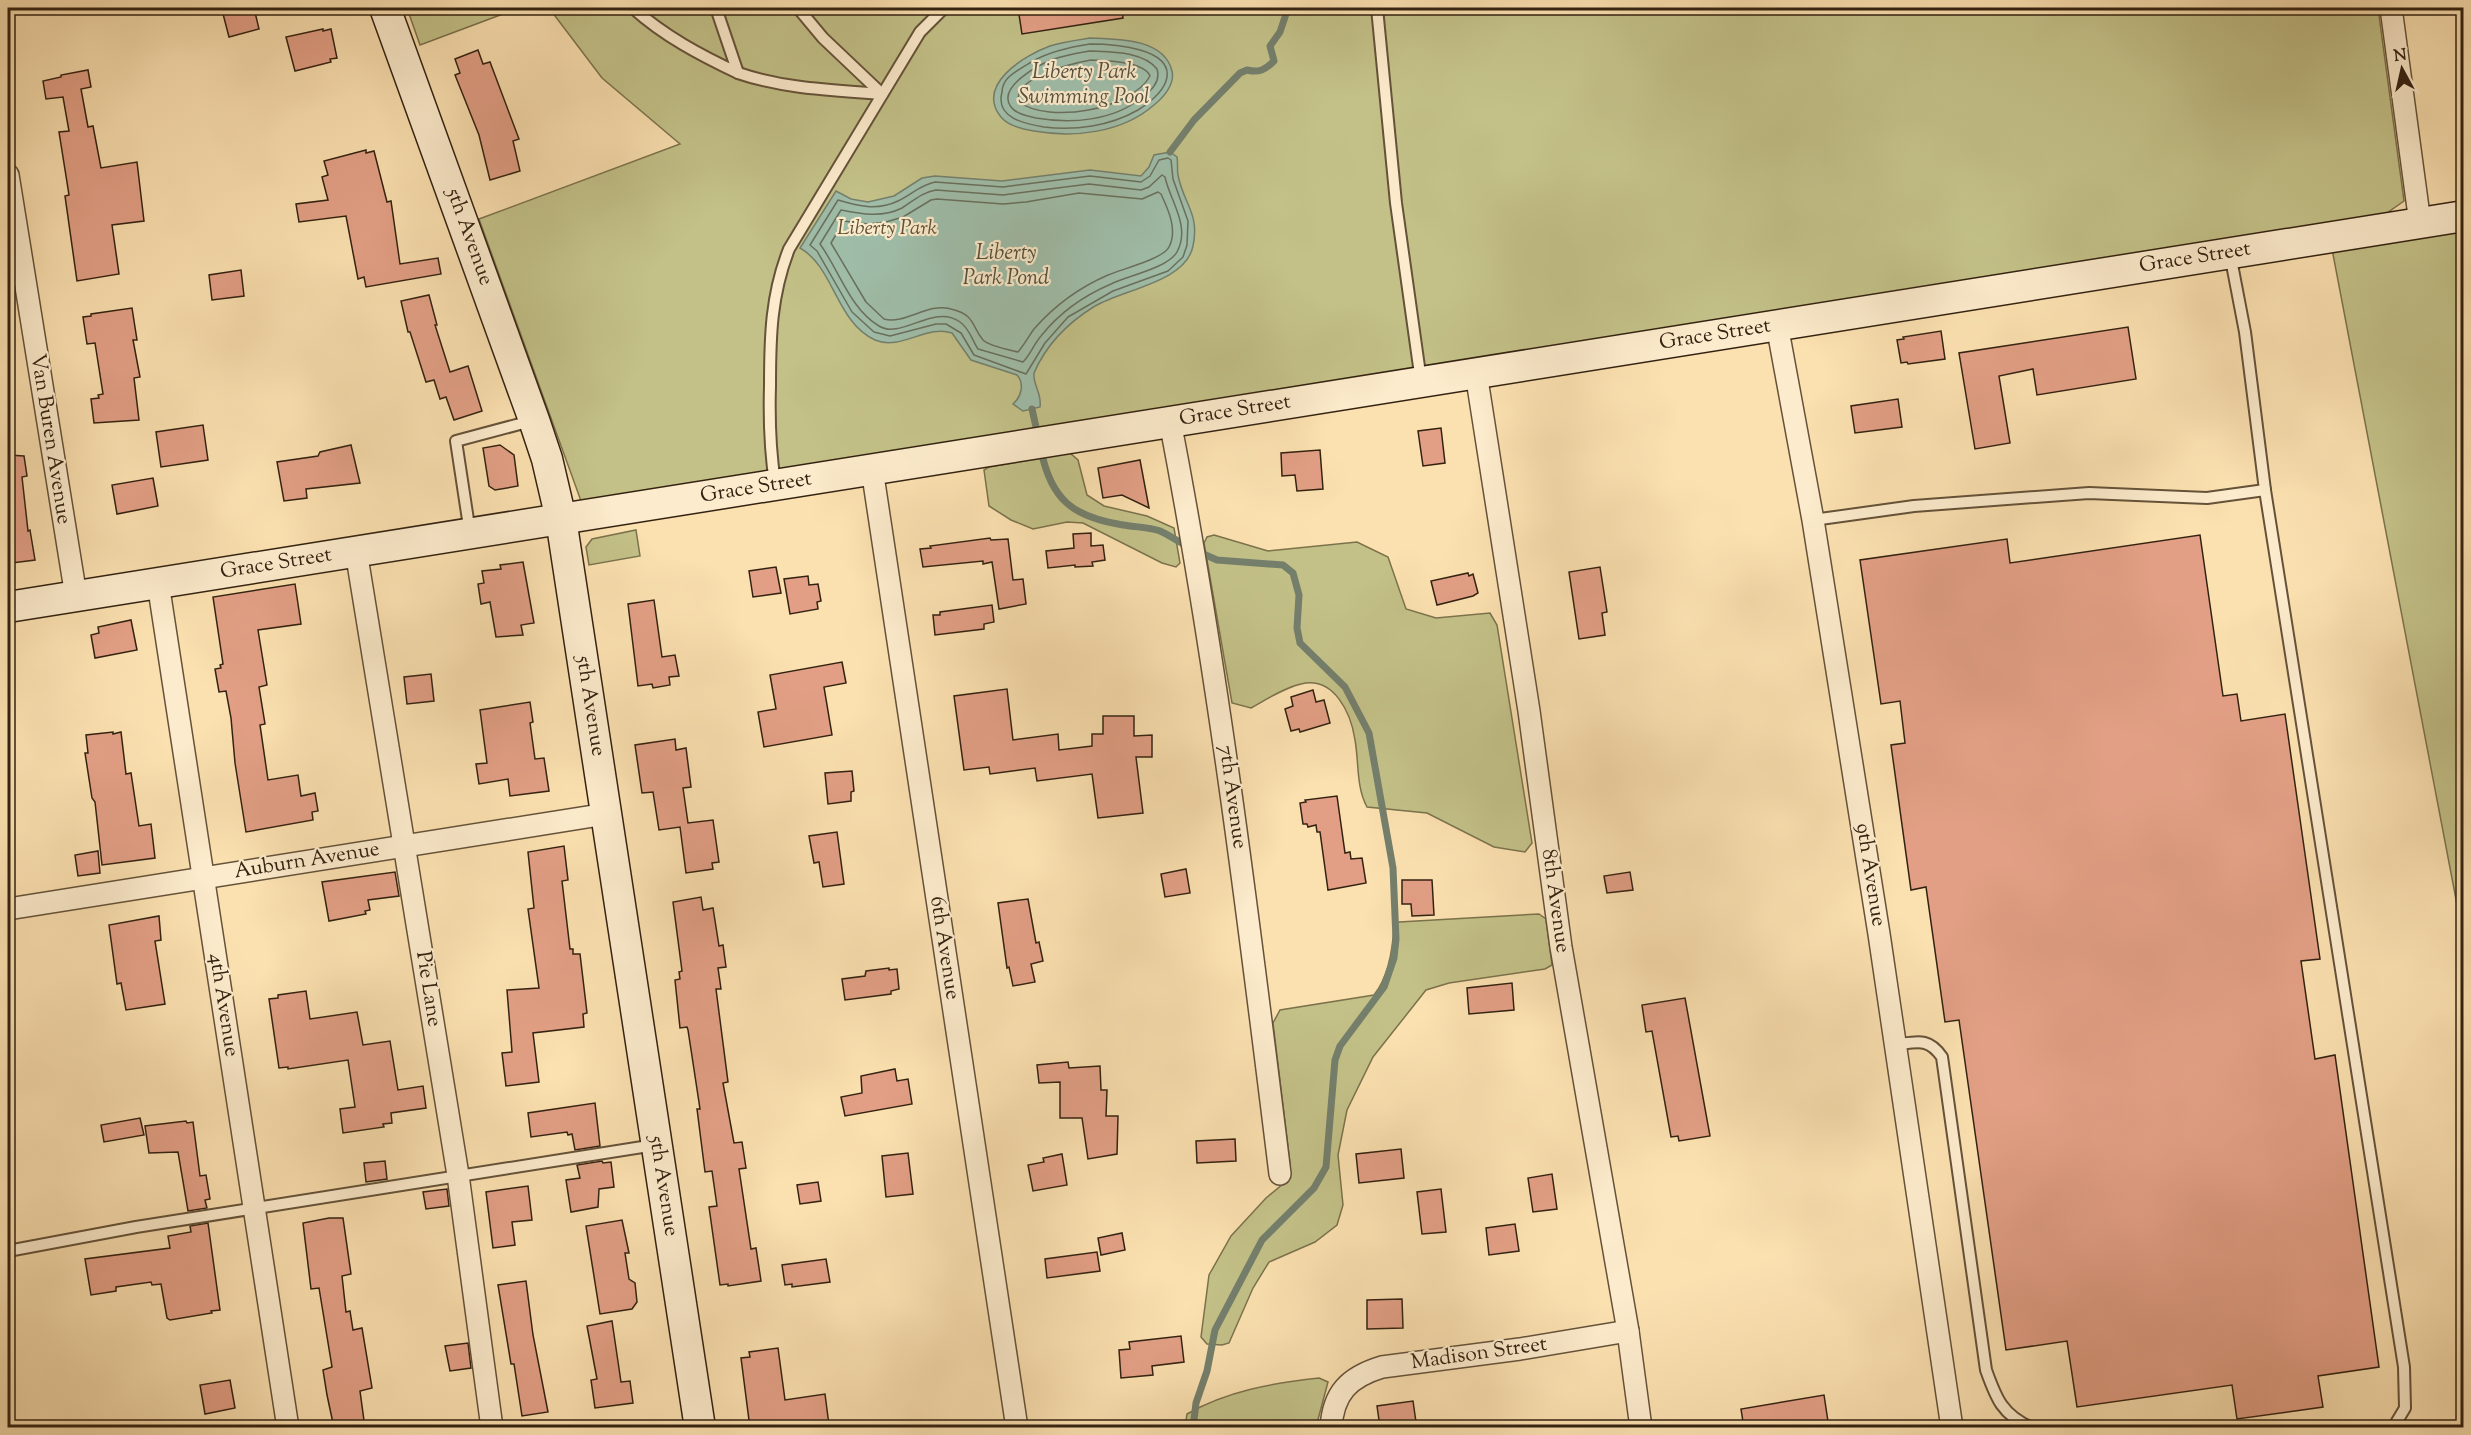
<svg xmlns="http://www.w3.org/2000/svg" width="2471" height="1435" font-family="'Sorts Mill Goudy',serif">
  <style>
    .green { fill: #c3c188; stroke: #7b724c; stroke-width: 1.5 }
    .water { fill: #9fbda9; stroke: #747f6c; stroke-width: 1.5 }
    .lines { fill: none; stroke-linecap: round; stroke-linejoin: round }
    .shore { stroke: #69705d; stroke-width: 1.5 }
    .stream { stroke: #747f6c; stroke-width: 7 }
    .building { fill: #e29f85; stroke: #321; stroke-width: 1.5 }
    .lane-casing { stroke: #655239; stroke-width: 14 }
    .street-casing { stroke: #655239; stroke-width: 24 }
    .secondary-casing { stroke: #321; stroke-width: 33 }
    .lane { stroke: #fcebcc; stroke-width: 10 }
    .street { stroke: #fcebcc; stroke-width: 21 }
    .secondary { stroke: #fcebcc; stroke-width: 30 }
    .labels { text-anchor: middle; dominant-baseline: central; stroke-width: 4.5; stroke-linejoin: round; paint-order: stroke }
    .park-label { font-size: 21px; font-style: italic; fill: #5e5235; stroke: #fcebcc }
    .street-label { font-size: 21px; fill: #321; stroke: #fcebcc }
    .water-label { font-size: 22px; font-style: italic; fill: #53503f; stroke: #fcebcc }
  </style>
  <rect width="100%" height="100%" fill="#fbe0b0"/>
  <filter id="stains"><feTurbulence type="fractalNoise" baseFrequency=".00333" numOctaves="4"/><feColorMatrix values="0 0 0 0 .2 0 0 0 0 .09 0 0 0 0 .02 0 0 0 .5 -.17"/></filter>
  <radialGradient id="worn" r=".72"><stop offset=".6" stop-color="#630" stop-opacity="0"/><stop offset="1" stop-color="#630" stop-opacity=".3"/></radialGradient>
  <!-- green -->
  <g class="green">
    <path d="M407 8H519L420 45Z"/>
    <path d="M549 8H2378L2404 201 2384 215 581 501 479 219 680 144 602 78Z"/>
    <path d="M2463 228V936L2332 249Z"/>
    <path d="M1070 453 1078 460 1087 495 1104 506 1147 516 1174 528 1180 563 1176 567 1162 563 1083 523 1067 522 1033 529 1011 520 989 506 984 470 989 467Z"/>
    <path d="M636 530 640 556 589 565 586 547 592 539Z"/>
    <path d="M1214 535 1268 551 1357 542 1388 557 1406 609 1436 618 1490 613 1497 625 1532 843 1525 852 1494 847 1427 813 1367 807C1356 787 1359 762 1355 740 1351 713 1334 676 1301 684 1284 688 1267 699 1251 708L1232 703 1204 543 1207 537Z"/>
    <path d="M1539 914 1546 919 1552 965 1545 969 1449 983 1426 990 1373 1057 1347 1110 1338 1155 1343 1205 1337 1225 1315 1242 1269 1262 1253 1288 1229 1343 1222 1345 1207 1344 1201 1337 1209 1275 1231 1236 1266 1198 1289 1179 1290 1163 1273 1023 1280 1010 1374 995C1389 976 1393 949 1394 924L1399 922Z"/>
    <path d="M1319 1378 1328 1382 1316 1427H1185L1187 1414C1227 1391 1273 1383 1319 1378Z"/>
  </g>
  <!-- water -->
  <g class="water">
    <path d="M1090 38C1117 39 1164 38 1172 71 1175 84 1164 97 1154 105 1122 133 1074 138 1034 131 1023 129 1008 126 1001 117 975 85 1025 55 1050 46 1062 42 1077 40 1090 38Z"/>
    <path d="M1170 152 1177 157C1178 163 1177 170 1178 175 1183 203 1200 213 1193 246 1186 282 1124 289 1095 306 1069 322 1046 345 1034 373 1033 387 1042 392 1040 407L1023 411 1013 404C1021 397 1025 384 1017 375L971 360 952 333C927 324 901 351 875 340 836 322 834 267 800 248L836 191 851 199 868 202 894 196 922 178 935 176 1002 181 1090 170 1141 176 1149 167 1154 155Z"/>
  </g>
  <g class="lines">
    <!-- shore -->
    <g class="shore">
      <path d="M1090 44C1109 44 1177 47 1166 81 1162 93 1148 104 1138 110 1110 126 1075 131 1044 127 1025 124 995 118 1002 92 1002 88 1004 82 1007 79 1013 72 1025 66 1033 61 1051 51 1070 47 1090 44Z"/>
      <path d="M1090 51C1111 52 1143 51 1157 69 1161 82 1151 91 1141 98 1113 121 1071 124 1036 118 1028 116 1016 114 1011 107 996 87 1040 64 1054 59 1066 55 1079 53 1090 51Z"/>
      <path d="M1091 60C1106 61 1144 61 1150 76 1131 110 1049 124 1019 102 1011 78 1074 63 1091 60Z"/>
      <path d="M1168 158 1171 160 1173 179 1188 221 1187 245 1183 257 1168 271 1113 291 1068 317 1045 343 1026 374 974 355 961 333 946 324H936L890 336 874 332 852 312 817 251 810 245 838 200C858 206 877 211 898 201 911 195 920 185 935 182L1003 187 1090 176 1141 182 1150 176 1159 160Z"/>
      <path d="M1162 175 1165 177C1170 201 1191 226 1177 252 1168 268 1127 276 1111 284 1083 296 1060 312 1041 336 1034 344 1030 355 1023 362L978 349C972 340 970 329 960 322 934 303 901 340 879 326 850 309 839 270 820 244L841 210C861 214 882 218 902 208 913 201 923 192 936 190L1003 195 1089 184 1141 190 1149 187Z"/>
      <path d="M1158 192 1161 194C1168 209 1178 230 1169 247 1163 259 1122 269 1108 275 1078 288 1055 305 1034 329 1029 336 1024 345 1018 352 1010 350 989 346 983 340 971 326 976 315 951 309 928 302 905 325 884 319L866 302 831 243 844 221 868 224 886 222 903 217 931 200 937 199 1003 204 1026 202 1079 193 1142 199Z"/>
    </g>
    <!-- stream -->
    <g class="stream">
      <path d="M1170 152 1194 120 1240 73 1247 70C1259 73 1265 70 1274 61L1270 46 1280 32 1288 8"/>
      <path d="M1032 409 1038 436"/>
      <path d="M1041 450C1051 500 1073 517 1123 525 1134 527 1149 527 1160 531 1169 535 1179 542 1189 547"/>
      <path d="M1193 1428 1196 1403 1207 1371 1215 1330 1262 1240 1314 1188 1326 1167 1335 1060 1340 1046 1384 987 1394 958 1396 939 1393 868 1369 733 1345 687 1300 643 1297 628 1299 595 1293 573 1283 565 1217 560 1199 552"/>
    </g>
  </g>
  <!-- building -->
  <g class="building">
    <path d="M232 8H254L259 29 229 37 222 10Z"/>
    <path d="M1018 8H1122L1123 18 1022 34Z"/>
    <path d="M323 29V31L331 29 337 58 330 59 331 62 295 71 286 37Z"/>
    <path d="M478 50 483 64 490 62 519 139 513 141 520 171 490 180 479 135 455 75 460 73 455 59Z"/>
    <path d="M88 70 91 87 81 89 88 127 93 126 101 168 137 162 144 221 112 225 119 274 77 281 65 196 69 195 59 132 69 131 63 97 46 99 43 81 61 77V75Z"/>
    <path d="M366 150V153L374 151 387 202 391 201 400 264 438 258 441 274 366 287 364 277 358 279 346 216 299 222 296 204 328 200 322 177 328 175 324 161Z"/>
    <path d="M241 270 244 296 212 300 209 275Z"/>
    <path d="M429 295 437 325H435L450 372 468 366 482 411 454 420 446 397 440 399 434 380 426 382 410 332H408L401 301Z"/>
    <path d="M132 308 137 340H133L140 377 134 378 139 420 94 423 91 399 99 398 98 395 103 394 95 343 87 344 83 317 91 316V314Z"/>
    <path d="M2128 327 2136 379 2037 395 2033 369 1999 376 2010 443 1975 449 1959 353Z"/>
    <path d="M1941 331 1945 359 1908 364 1907 362 1901 363 1897 340 1904 339 1903 337Z"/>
    <path d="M1898 399 1902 427 1855 433 1851 406Z"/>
    <path d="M203 425 208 460 161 467 156 432Z"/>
    <path d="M1441 428 1445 463 1423 466 1418 431Z"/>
    <path d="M351 445 360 483 306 489 307 498 284 501 277 462 318 456 320 452Z"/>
    <path d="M500 445 514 455 518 486 495 490 489 486 483 448Z"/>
    <path d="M1320 450 1323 489 1297 491 1295 475 1282 476 1281 453Z"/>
    <path d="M8 455 24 456 27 476 22 477 28 531 30 530 35 560 12 563 11 556 8 557Z"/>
    <path d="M1140 460 1149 508 1122 495 1103 498 1098 468Z"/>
    <path d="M153 478 158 506 117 514 112 485Z"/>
    <path d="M1091 533V546L1103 545 1105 560 1092 562 1093 566 1075 567V565L1048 568 1046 551 1074 548 1073 534Z"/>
    <path d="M2200 535 2223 696 2237 694 2241 721 2285 714 2320 959 2301 961 2315 1059 2335 1055 2379 1367 2318 1376 2323 1407 2237 1419 2232 1385 2077 1407 2067 1341 2006 1350 1959 1020 1945 1022 1926 887 1911 890 1891 745 1905 743 1900 701 1881 704 1860 560 2007 539 2010 563Z"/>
    <path d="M990 538 991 540 1008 539 1013 580 1023 579 1026 604 999 609 992 562 983 564V561L923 567 920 549 931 548 930 546Z"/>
    <path d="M523 562 534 623 521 625 523 635 496 637 490 602 481 604 478 584 484 583 482 571 501 569 500 565Z"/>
    <path d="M776 567 781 593 753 597 749 571Z"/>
    <path d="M1600 567 1607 612 1602 613 1605 635 1579 639 1569 572Z"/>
    <path d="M1468 573 1469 576 1473 574 1478 593 1473 596 1437 605 1431 581Z"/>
    <path d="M808 576 809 585 818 584 821 601 817 602 818 609 790 614 784 579Z"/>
    <path d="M295 584 301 624 258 630 267 685 259 687 265 724 260 725 268 780 298 775 301 796 315 793 318 811 312 812 313 820 246 832 235 763 231 718 226 691 219 692 215 669 221 668 220 665 223 664 213 597Z"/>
    <path d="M654 600 662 657 675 655 679 676 669 677 670 685 653 688 652 684 638 686 628 604Z"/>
    <path d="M992 605 994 622 984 624V629L935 635 933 615H940V612Z"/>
    <path d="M131 620 137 650 95 658 91 635 99 633 98 627Z"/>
    <path d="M842 662 846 683 824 687 832 735 764 747 758 712 776 709 770 675Z"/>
    <path d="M431 674 434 701 407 704 404 677Z"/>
    <path d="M1007 689 1013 740 1058 734 1059 750 1092 746V734H1103V716H1134V736L1152 735V757H1136L1143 813 1098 818 1092 774 1037 781 1035 768 990 774 989 767 964 770 954 696Z"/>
    <path d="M1313 690 1316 702 1324 700 1330 723 1300 732 1299 729 1291 731 1285 709 1293 706 1291 697Z"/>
    <path d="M530 702 533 722 530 723 535 759 544 758 549 791 510 796 508 779 479 784 476 764 487 763 480 710Z"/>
    <path d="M113 732V734L121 732 126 774 131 773 139 826 151 824 155 858 102 865 95 802 92 798 85 753H88L86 735Z"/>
    <path d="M675 739 676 750 686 748 691 787 683 788 688 823 713 820 719 862 712 863 713 869 686 873 680 827 659 830 653 792 642 793 635 745Z"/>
    <path d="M852 771 854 791 851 792V801L828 804 825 773Z"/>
    <path d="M1337 796 1345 853 1350 852 1351 859 1362 858 1366 883 1328 890 1320 832H1317L1316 825 1308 827 1307 824H1303L1300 803 1306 802 1305 800Z"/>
    <path d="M837 832 844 884 823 887 819 862 814 863 809 836Z"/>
    <path d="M564 846 568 880 562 881 570 949H573V954H580L587 1013 583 1014 584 1027 533 1033 539 1082 506 1086 502 1053 512 1052 507 990 539 988 528 909 534 908 528 852Z"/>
    <path d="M98 851 100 873 78 876 75 855Z"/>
    <path d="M1186 869 1190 893 1165 897 1161 874Z"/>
    <path d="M395 872 399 896 368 900 370 910 365 911 366 914 329 921 322 882Z"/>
    <path d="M1630 872 1633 890 1607 893 1604 876Z"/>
    <path d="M1402 880H1432L1434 915 1412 916 1411 904H1402Z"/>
    <path d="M701 897 703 910 713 908 719 946 723 945 726 967 718 968 721 989H716L728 1082 723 1083 734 1143 742 1142 746 1168 739 1169 751 1249 756 1248 761 1281 728 1286V1284L720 1285 709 1207 717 1206 712 1171 705 1172 697 1109H700L688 1030 687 1027 680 1028 675 980 680 979 679 972 682 971 673 902Z"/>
    <path d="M1028 899 1036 943 1039 942 1043 961 1031 964 1035 982 1013 986 1009 967 1007 968 998 903Z"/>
    <path d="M159 916 161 940 155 941 165 1004 126 1010 121 983 117 984 109 925Z"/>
    <path d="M889 968V970L897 969 899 989 891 991V994L845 1000 842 979 865 976 866 971Z"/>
    <path d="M1512 983 1514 1010 1469 1014 1467 988Z"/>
    <path d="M306 991 310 1019 357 1012 363 1045 390 1041 398 1090 423 1086 426 1108 391 1113 392 1123 383 1124 384 1127 343 1133 340 1109 355 1107 348 1060 288 1069V1067L279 1068 269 999 278 998V995Z"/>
    <path d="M1685 998 1710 1136 1679 1141 1678 1136 1671 1137 1652 1031 1646 1032 1642 1005Z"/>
    <path d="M1068 1062 1069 1068 1100 1066 1101 1090H1107L1106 1116H1118L1117 1154 1088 1159 1082 1118H1060V1082L1039 1083 1037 1065Z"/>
    <path d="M895 1069 897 1081 908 1079 912 1104 845 1116 841 1097 862 1093 861 1076Z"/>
    <path d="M595 1103 600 1146 575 1150 572 1134 568 1135 567 1132 531 1137 528 1113Z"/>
    <path d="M140 1118 144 1135 104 1142 101 1125Z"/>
    <path d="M186 1121 187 1123 193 1122 200 1176 206 1175 210 1199 205 1200 207 1208 188 1211 178 1152 149 1153 145 1126Z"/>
    <path d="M1235 1139 1236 1161 1197 1163 1196 1141Z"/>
    <path d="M1401 1149 1404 1178 1359 1183 1356 1154Z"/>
    <path d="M908 1153 913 1194 886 1197 882 1156Z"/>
    <path d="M1062 1154 1067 1185 1033 1191 1028 1165 1044 1162 1043 1158Z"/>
    <path d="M385 1161 387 1179 366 1182 364 1163Z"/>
    <path d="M602 1161 603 1163 611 1162 614 1187 599 1189 598 1207 571 1212 566 1180 580 1178 577 1165Z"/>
    <path d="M1552 1174 1557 1209 1533 1212 1528 1178Z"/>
    <path d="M818 1182 821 1201 800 1204 797 1185Z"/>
    <path d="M528 1186 532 1220 512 1222 515 1245 493 1248 486 1192Z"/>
    <path d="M447 1189 449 1206 426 1209 423 1192Z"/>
    <path d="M1441 1189 1446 1232 1422 1234 1417 1192Z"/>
    <path d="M329 1218H343L351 1274 342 1276 346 1312 350 1311 353 1330 362 1328 372 1388 360 1391 365 1428H334L327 1395 323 1370 332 1367 319 1288 311 1289 303 1223Z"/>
    <path d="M622 1220 629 1253H625L629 1279 635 1283 637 1302 632 1309 600 1314 586 1226Z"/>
    <path d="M208 1223 220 1310 211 1311 212 1313 170 1320 167 1318 161 1284 152 1285 151 1282 116 1287V1291L91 1295 85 1259 170 1248 168 1236 191 1232 190 1226Z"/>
    <path d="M1515 1224 1519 1251 1489 1255 1486 1228Z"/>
    <path d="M1122 1233 1125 1250 1101 1255 1098 1238Z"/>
    <path d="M1097 1252 1100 1271 1047 1278 1045 1259Z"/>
    <path d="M826 1259 830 1282 792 1287V1284L785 1285 782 1265Z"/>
    <path d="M526 1281 533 1335 548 1412 522 1416 514 1364H511L498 1285Z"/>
    <path d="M1402 1299 1403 1328 1367 1329V1300Z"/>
    <path d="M612 1321 621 1382 630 1381 633 1403 595 1408 591 1380 597 1379 587 1326Z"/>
    <path d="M1181 1336 1184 1362 1152 1366 1153 1375 1121 1378 1119 1350 1130 1349 1129 1342Z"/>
    <path d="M468 1343 471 1368 450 1371 445 1346Z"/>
    <path d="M778 1348 785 1400 825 1394 829 1425 750 1428 741 1358 750 1357 749 1352Z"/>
    <path d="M230 1380 235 1408 205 1414 200 1385Z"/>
    <path d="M1824 1395 1829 1428H1744L1741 1409Z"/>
    <path d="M1413 1401 1416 1422 1380 1427 1377 1406Z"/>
  </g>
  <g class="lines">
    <defs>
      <g id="lane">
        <path d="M633 8C664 36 700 55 738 73L716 8"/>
        <path d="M798 8 823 38 882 94"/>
        <path d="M1377 8 1396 203 1421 381"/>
        <path d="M738 73C785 89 833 90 882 94"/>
        <path d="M2230 254 2245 332 2265 490 2404 1367 2405 1408 2393 1428"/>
        <path d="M775 483C770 450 769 419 770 386 770 336 771 295 789 249L920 32 944 8"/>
        <path d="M1813 520 1914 506 2089 493 2207 498 2265 490"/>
        <path d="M470 533 456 441 531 421"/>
        <path d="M1895 1045C1917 1042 1928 1037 1942 1057L1986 1370C1996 1398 2002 1415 2032 1428"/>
        <path d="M8 1251 136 1227 655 1145"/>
      </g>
      <g id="street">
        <path d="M2391 8 2420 223"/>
        <path d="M8 175 76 596"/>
        <path d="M1777 325 1813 520 1879 934 1952 1428"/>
        <path d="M1476 373 1529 711 1561 947 1628 1331 1641 1428"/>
        <path d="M1170 421C1218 671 1249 922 1280 1174"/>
        <path d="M872 469 1017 1428"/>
        <path d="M356 551 458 1175 492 1428"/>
        <path d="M158 583 288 1428"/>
        <path d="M8 909 606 814"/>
        <path d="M1331 1428C1333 1393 1349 1377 1382 1367L1520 1349 1628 1331"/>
      </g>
      <g id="secondary">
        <path d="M385 8 534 420 547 459 561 519 700 1428"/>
        <path d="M8 607 2464 216"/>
      </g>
    </defs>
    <!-- lane casing -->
    <use href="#lane" class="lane-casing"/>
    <!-- street casing -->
    <use href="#street" class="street-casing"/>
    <!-- secondary casing -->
    <use href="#secondary" class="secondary-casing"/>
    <!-- lane -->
    <use href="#lane" class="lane"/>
    <!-- street -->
    <use href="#street" class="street"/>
    <!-- secondary -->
    <use href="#secondary" class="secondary"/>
  </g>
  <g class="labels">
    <!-- park labels -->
    <g class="park-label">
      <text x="887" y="229">Liberty Park</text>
    </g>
    <!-- street labels -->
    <g class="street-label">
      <text transform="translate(469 237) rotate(70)">5th Avenue</text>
      <text transform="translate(2195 258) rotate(-9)">Grace Street</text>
      <text transform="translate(1715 335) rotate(-9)">Grace Street</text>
      <text transform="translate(1235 411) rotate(-9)">Grace Street</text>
      <text transform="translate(50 439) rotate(81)">Van Buren Avenue</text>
      <text transform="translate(756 488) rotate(-9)">Grace Street</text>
      <text transform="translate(276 564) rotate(-9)">Grace Street</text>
      <text transform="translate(590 706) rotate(81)">5th Avenue</text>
      <text transform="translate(1232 797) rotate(82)">7th Avenue</text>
      <text transform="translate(307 861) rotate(-9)">Auburn Avenue</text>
      <text transform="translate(1870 875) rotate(81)">9th Avenue</text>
      <text transform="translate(1555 901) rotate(82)">8th Avenue</text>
      <text transform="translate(944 948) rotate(81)">6th Avenue</text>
      <text transform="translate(428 989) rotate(81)">Pie Lane</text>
      <text transform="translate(223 1005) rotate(81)">4th Avenue</text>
      <text transform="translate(663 1186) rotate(81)">5th Avenue</text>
      <text transform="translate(1479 1354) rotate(-8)">Madison Street</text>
    </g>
    <!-- water labels -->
    <g class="water-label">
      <text x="1084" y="73">Liberty Park<tspan x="1084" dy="25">Swimming Pool</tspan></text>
      <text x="1006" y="254">Liberty<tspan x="1006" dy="25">Park Pond</tspan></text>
    </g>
  </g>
  <!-- margin -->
  <rect width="2471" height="1435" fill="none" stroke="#fbe0b0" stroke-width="30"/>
  <rect x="9" y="9" width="2453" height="1417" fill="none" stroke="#321" stroke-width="3"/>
  <rect x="15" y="15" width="2441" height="1405" fill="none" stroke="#321" stroke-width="1.5"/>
  <!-- north arrow -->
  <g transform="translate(2402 69) rotate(352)" stroke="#fcebcc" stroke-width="4.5" paint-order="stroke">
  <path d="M0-4.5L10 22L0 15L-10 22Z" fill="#332211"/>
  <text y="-9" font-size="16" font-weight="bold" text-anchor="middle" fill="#332211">N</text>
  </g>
  <rect width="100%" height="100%" filter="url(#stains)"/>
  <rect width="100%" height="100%" fill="url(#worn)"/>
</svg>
